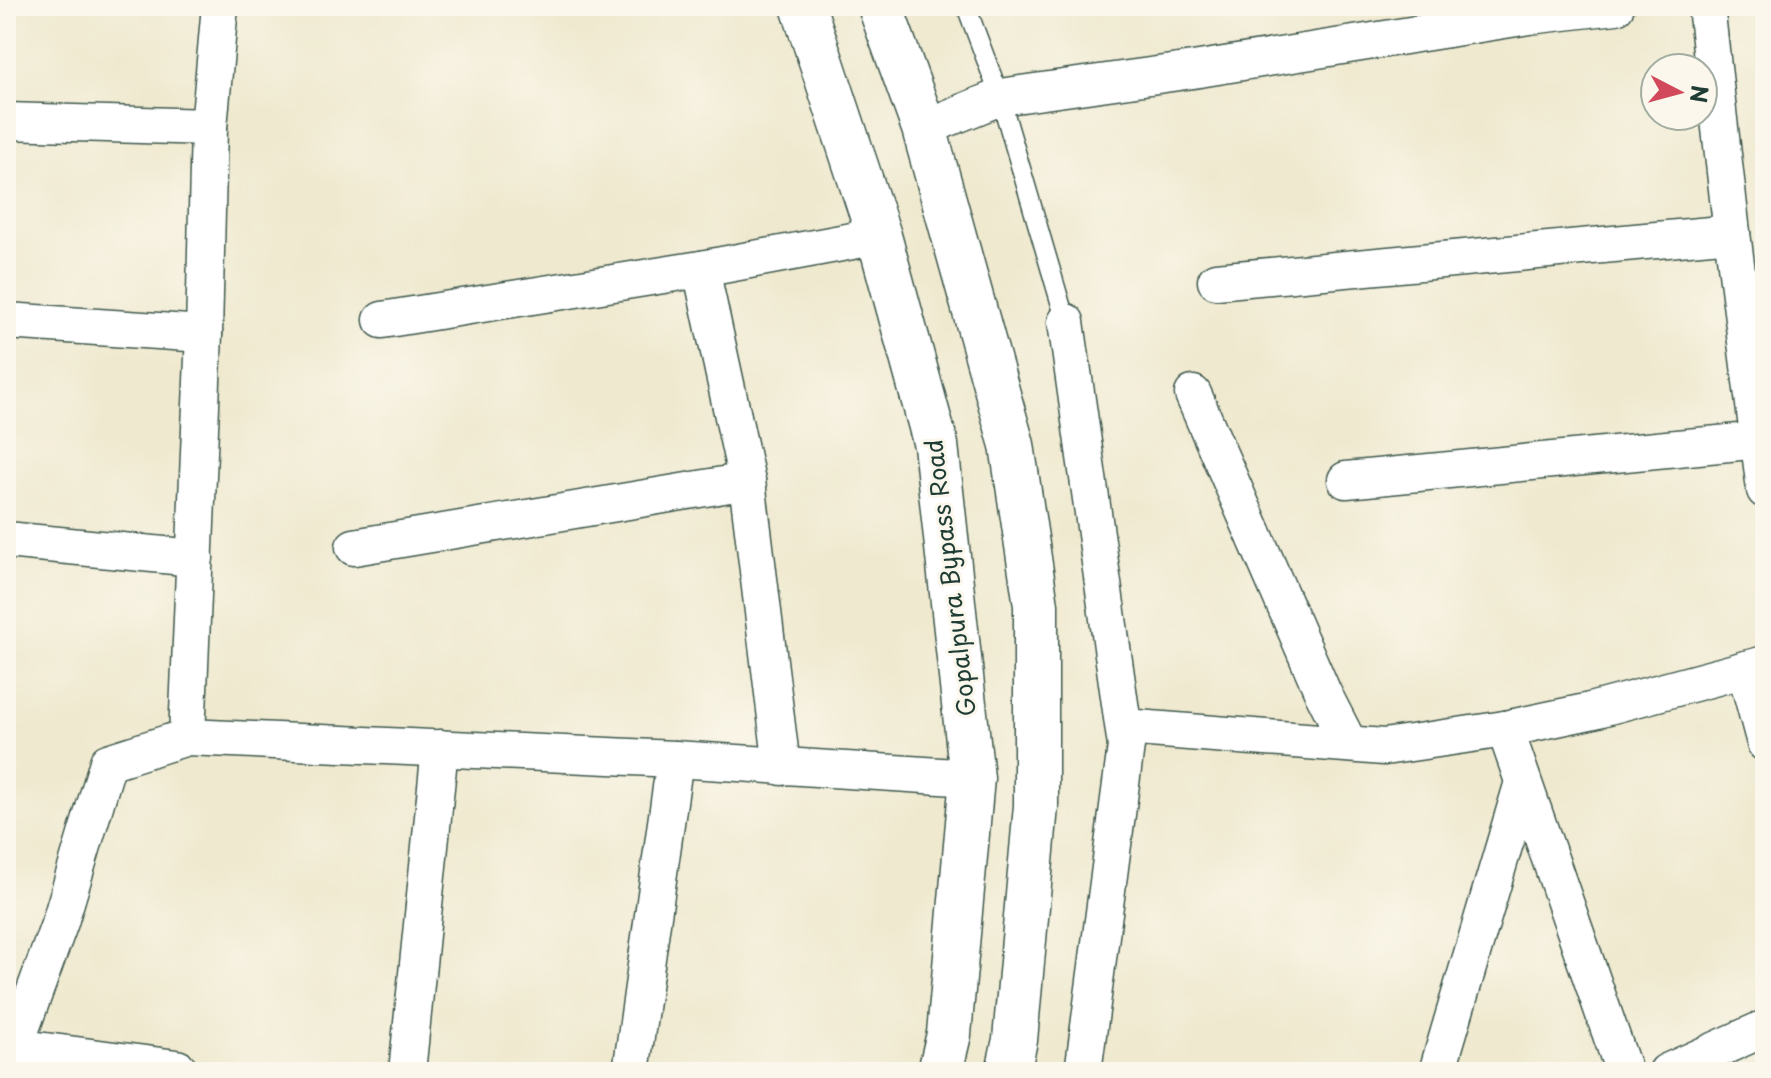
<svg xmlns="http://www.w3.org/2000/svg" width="1771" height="1078" font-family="'Playpen Sans',sans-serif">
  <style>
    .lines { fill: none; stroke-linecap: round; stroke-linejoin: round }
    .service-casing { stroke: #3e574b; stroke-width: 21 }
    .minor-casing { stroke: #3e574b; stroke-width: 39 }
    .tertiary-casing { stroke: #3e574b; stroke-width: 47 }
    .service { stroke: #fff; stroke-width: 18 }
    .minor { stroke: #fff; stroke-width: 36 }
    .tertiary { stroke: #fff; stroke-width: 44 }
    .labels { text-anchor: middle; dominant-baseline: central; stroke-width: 6; stroke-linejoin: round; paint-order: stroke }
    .street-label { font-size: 24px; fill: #1f3d34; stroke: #fbf7ec }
  </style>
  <rect width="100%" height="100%" fill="#fbf7ec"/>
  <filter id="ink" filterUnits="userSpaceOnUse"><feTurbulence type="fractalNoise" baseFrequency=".0125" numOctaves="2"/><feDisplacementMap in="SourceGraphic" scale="16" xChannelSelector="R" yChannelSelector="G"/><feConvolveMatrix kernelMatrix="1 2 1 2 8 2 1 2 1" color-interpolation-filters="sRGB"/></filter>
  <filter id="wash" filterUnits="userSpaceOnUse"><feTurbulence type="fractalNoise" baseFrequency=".006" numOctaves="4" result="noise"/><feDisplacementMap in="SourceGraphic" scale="32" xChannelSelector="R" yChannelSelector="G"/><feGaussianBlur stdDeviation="1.8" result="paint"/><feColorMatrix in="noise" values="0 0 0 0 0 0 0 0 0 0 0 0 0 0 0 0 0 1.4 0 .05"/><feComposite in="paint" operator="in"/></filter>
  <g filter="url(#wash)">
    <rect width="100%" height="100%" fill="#efe9cf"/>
  </g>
  <g filter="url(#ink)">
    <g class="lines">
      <defs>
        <path id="service" d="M966 6 1000 97 1066 322"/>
        <g id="minor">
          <path d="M1706 6 1732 233 1765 490"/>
          <path d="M6 121 209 127"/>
          <path d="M924 128 1000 97 1193 70 1529 16 1616 6"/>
          <path d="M701 269 747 481 782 767"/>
          <path d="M1216 281 1732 233"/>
          <path d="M382 320 701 269 879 236"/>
          <path d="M6 321 204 334"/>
          <path d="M1066 322 1126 746 1083 1072"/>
          <path d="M1193 394 1323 693 1349 744"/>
          <path d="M1346 480 1760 440"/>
          <path d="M6 540 195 558"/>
          <path d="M354 547 747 481"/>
          <path d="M1745 669 1765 743"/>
          <path d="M1124 727 1384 747 1505 729 1590 711 1765 664"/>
          <path d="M1505 729 1624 1072"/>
          <path d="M187 737 204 334 209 127 220 6"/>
          <path d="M13 1051 60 922 108 762 187 737 675 759 972 778"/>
          <path d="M407 1072 440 748"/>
          <path d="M631 1072 675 759"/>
          <path d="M1437 1072 1523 782"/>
          <path d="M1667 1072 1765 1028"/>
        </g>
        <g id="tertiary">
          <path d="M803 6 879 236 936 445 972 778 949 1034 940 1072"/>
          <path d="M880 6 924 128 1012 445 1036 605V806L1015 1040 1008 1072"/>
          <path d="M6 1050 176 1072"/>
        </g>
      </defs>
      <!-- service casing -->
      <use href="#service" class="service-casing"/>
      <!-- minor casing -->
      <use href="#minor" class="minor-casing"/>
      <!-- tertiary casing -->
      <use href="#tertiary" class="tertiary-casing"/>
      <!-- service -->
      <use href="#service" class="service"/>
      <!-- minor -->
      <use href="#minor" class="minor"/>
      <!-- tertiary -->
      <use href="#tertiary" class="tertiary"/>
    </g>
  </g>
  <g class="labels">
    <!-- street labels -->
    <g class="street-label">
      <text transform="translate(949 578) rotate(-97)">Gopalpura Bypass Road</text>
    </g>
  </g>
  <!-- margin -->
  <rect width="1771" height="1078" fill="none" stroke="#fbf7ec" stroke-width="32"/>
  <!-- north arrow -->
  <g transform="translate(1679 92) rotate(96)"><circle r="38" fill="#fbf7ec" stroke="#a3ada2" stroke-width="2"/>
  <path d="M0-6L14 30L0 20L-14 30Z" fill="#d1495b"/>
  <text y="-12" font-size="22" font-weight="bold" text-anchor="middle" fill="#1f3d34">N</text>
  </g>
</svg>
